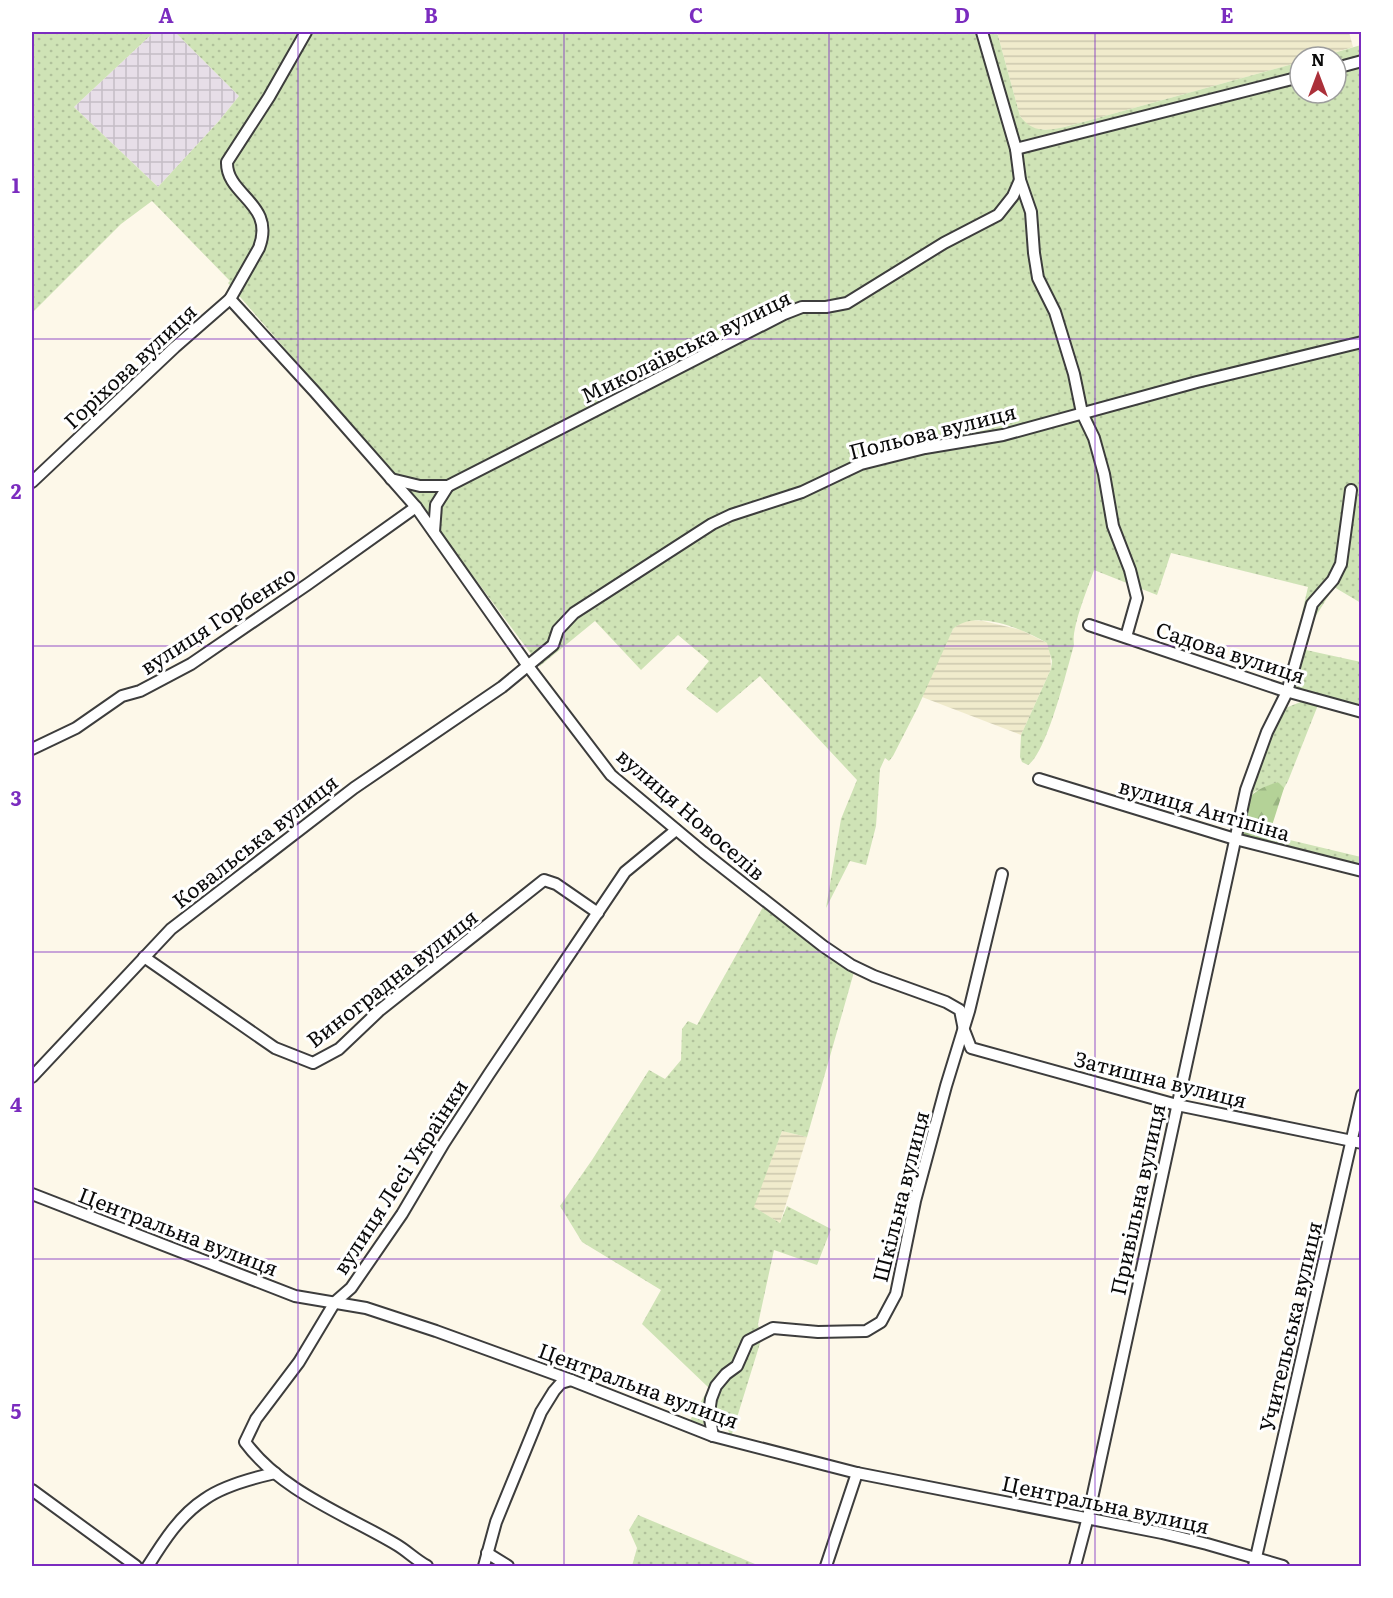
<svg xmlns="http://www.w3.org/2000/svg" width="1393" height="1598" font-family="Literata,serif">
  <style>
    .industrial { fill: url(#industrial-grid) }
    .farmland { fill: url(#farmland-rules) }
    .grass { fill: url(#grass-dots) }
    .forest { fill: url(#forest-firs) }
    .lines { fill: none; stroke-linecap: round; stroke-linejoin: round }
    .minor-casing { stroke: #3d3d3d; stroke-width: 14 }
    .minor { stroke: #fff; stroke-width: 10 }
    .grid { fill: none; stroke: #7b2cbf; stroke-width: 1.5; stroke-opacity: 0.55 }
    .labels { text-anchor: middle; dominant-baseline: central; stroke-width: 6; stroke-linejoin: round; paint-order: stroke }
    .street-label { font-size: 21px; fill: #0a0a0a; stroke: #fff }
    .neatline { fill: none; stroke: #7b2cbf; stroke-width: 2 }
    .grid-label { font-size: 20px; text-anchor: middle; font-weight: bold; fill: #7b2cbf }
  </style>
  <defs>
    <pattern id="industrial-grid" width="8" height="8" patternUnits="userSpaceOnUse" patternTransform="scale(1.5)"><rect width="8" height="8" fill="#e7dee8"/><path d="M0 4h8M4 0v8" fill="none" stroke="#c5bdc6"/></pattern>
    <pattern id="farmland-rules" width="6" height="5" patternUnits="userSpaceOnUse" patternTransform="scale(1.5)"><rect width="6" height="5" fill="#f0ebcc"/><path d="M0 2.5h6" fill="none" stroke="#ccc8ae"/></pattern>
    <pattern id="grass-dots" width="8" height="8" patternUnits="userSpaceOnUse" patternTransform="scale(1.5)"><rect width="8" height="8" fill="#cfe3b6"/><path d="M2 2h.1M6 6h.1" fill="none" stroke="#b0c19b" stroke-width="1.8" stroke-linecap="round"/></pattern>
    <pattern id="forest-firs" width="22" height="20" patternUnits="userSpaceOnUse" patternTransform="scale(1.5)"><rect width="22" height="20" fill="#b4d297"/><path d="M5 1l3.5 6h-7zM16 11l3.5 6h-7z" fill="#99b381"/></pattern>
  </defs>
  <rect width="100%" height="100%" fill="#fdf8e9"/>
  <!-- industrial -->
  <path class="industrial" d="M154 32H175L239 96 219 121 158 187 74 107Z"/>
  <!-- farmland -->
  <g class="farmland">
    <path d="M997 32H1349L1353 47 1320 57H1300V62L1076 124 1051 130 1034 129 1027 125 1020 116Z"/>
    <path d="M971 620 983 621 1021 630 1047 643 1050 648 1051 669 1021 735 922 697 939 656 953 629 960 623Z"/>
    <path d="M782 1131 807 1137 780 1223 753 1207Z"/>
  </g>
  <!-- grass -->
  <g class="grass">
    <path d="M32 32H154L74 107 158 187 219 121 239 96 175 32H997L1020 116C1035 137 1055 129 1076 124L1300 62V93H1336V57H1320L1361 45V603L1334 587 1314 619 1306 650 1361 662V710L1300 693 1286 683 1308 587 1171 553 1157 595 1094 570C1088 588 1071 628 1074 645 1067 669 1047 753 1028 765L1022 762 1020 757 1021 735 1051 669 1052 661 1047 643C1024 630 976 608 953 629L918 707 893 756 889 761 885 758 880 769 876 826 866 865 850 861 826 908 841 819 857 780 760 676 717 713 686 689 709 661 678 635 641 670 595 621 540 666 418 502 228 283 230 281 152 201 121 224 32 313Z"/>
    <path d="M1303 701 1318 705 1288 781 1283 790 1278 782 1254 792 1246 804 1272 725 1283 709Z"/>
    <path d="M1269 835 1361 857V868L1264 843Z"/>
    <path d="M763 907 818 949 854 972 807 1137 782 1131 754 1207 780 1223 787 1206 831 1229 817 1265 774 1250 758 1324 761 1340 731 1437 723 1418 714 1415 703 1424 689 1422 709 1388 642 1324 661 1290 582 1242 560 1206 592 1160 649 1070 665 1079 681 1060 682 1029 688 1021 697 1025Z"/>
    <path d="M638 1515 755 1564 754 1566H632L637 1548 629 1530Z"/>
  </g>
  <!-- forest -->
  <path class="forest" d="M1278 782 1284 788 1267 841 1264 843 1242 835C1246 802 1243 793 1278 782Z"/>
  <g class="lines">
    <defs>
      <g id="minor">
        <path d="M982 32 1016 149 1300 77"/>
        <path d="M1336 68 1362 61"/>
        <path d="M1016 149 1020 180 1031 212 1034 253 1038 278 1055 312 1074 374 1082 413 1094 438 1104 474 1113 526 1130 570 1137 598 1126 637"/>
        <path d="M230 299 315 392 416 507 528 666 611 775 703 852 823 946 851 965 874 976 946 1002 960 1010 964 1030 971 1048 1177 1105 1362 1143"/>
        <path d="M391 479 420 486H448L784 314 802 307H826L847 303 944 243 998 215 1013 196 1020 180"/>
        <path d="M32 482 175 347 230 299 259 248C276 203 226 196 227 162L269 97 306 32"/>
        <path d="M434 532 436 505 448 486"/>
        <path d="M1089 625 1282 690 1362 712"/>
        <path d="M32 749 76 728 122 696 140 691 191 664 308 584 416 507"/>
        <path d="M1039 779 1235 839 1362 871"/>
        <path d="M144 957 275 1048 313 1063 339 1049 380 1010 544 880 556 884 598 913"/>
        <path d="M32 1077 171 929 354 788 502 687 553 645 558 630 574 613 712 524 731 515 802 492 861 464 925 448 1003 435 1197 382 1362 342"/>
        <path d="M32 1194 295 1296 366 1308 436 1331 571 1380 713 1436 857 1473 1162 1533 1207 1544 1283 1566"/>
        <path d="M713 1436 709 1413 711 1399 716 1386 726 1374 737 1366 748 1341 773 1328 818 1332 866 1331 881 1322 896 1294 915 1201 946 1086 969 1011 1002 874"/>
        <path d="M32 1490 136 1566"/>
        <path d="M487 1553 508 1566"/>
        <path d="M148 1566C163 1542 180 1515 205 1499 223 1486 253 1478 275 1473"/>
        <path d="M427 1566C416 1560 407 1551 397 1545 345 1514 282 1492 245 1442L256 1419 299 1362 335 1302 351 1288 402 1214 444 1143 489 1074 625 872 676 830"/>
        <path d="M484 1566 496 1522 541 1412 554 1391 561 1383 571 1380"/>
        <path d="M826 1566 857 1473"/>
        <path d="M1075 1566 1088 1517 1246 790 1267 732 1287 692 1312 604 1333 580 1341 564 1351 490"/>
        <path d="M1254 1566 1362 1095"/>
      </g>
    </defs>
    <!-- minor casing -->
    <use href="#minor" class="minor-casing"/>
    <!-- minor -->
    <use href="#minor" class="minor"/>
  </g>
  <!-- grid -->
  <path class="grid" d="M298 32V1566M564 32V1566M829 32V1566M1095 32V1566M32 339H1362M32 646H1362M32 952H1362M32 1259H1362"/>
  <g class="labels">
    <!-- street labels -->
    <g class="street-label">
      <text transform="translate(685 345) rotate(-26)">Миколаївська вулиця</text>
      <text transform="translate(129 365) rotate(-43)">Горіхова вулиця</text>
      <text transform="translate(932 430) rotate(-14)">Польова вулиця</text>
      <text transform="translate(217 619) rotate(-33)">вулиця Горбенко</text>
      <text transform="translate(1231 651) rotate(18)">Садова вулиця</text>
      <text transform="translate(1205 808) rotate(16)">вулиця Антіпіна</text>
      <text transform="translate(692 813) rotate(41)">вулиця Новоселів</text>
      <text transform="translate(254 840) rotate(-38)">Ковальська вулиця</text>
      <text transform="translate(391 977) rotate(-38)">Виноградна вулиця</text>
      <text transform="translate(1161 1078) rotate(14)">Затишна вулиця</text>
      <text transform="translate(399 1176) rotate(-57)">вулиця Лесі Українки</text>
      <text transform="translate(899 1196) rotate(-76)">Шкільна вулиця</text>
      <text transform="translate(1136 1199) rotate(-78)">Привільна вулиця</text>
      <text transform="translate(179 1230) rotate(21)">Центральна вулиця</text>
      <text transform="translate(1289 1326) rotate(-77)">Учительська вулиця</text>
      <text transform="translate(639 1384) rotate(20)">Центральна вулиця</text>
      <text transform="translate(1106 1503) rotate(12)">Центральна вулиця</text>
    </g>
  </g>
  <!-- border -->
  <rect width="1393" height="1598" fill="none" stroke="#ffffff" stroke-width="66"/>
  <!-- north arrow -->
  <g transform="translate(1318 75)"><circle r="28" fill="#ffffff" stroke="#9d9d9d" stroke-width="1.5"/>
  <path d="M0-4.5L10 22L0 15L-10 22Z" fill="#ab303a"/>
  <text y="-9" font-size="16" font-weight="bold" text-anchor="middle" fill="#0a0a0a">N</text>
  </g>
  <rect x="33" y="33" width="1327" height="1532" class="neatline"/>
  <g class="grid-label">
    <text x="166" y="23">A</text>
    <text x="431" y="23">B</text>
    <text x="696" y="23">C</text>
    <text x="962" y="23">D</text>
    <text x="1227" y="23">E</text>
    <text x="16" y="193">1</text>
    <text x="16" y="499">2</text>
    <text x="16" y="806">3</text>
    <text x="16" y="1112">4</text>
    <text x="16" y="1419">5</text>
  </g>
</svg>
